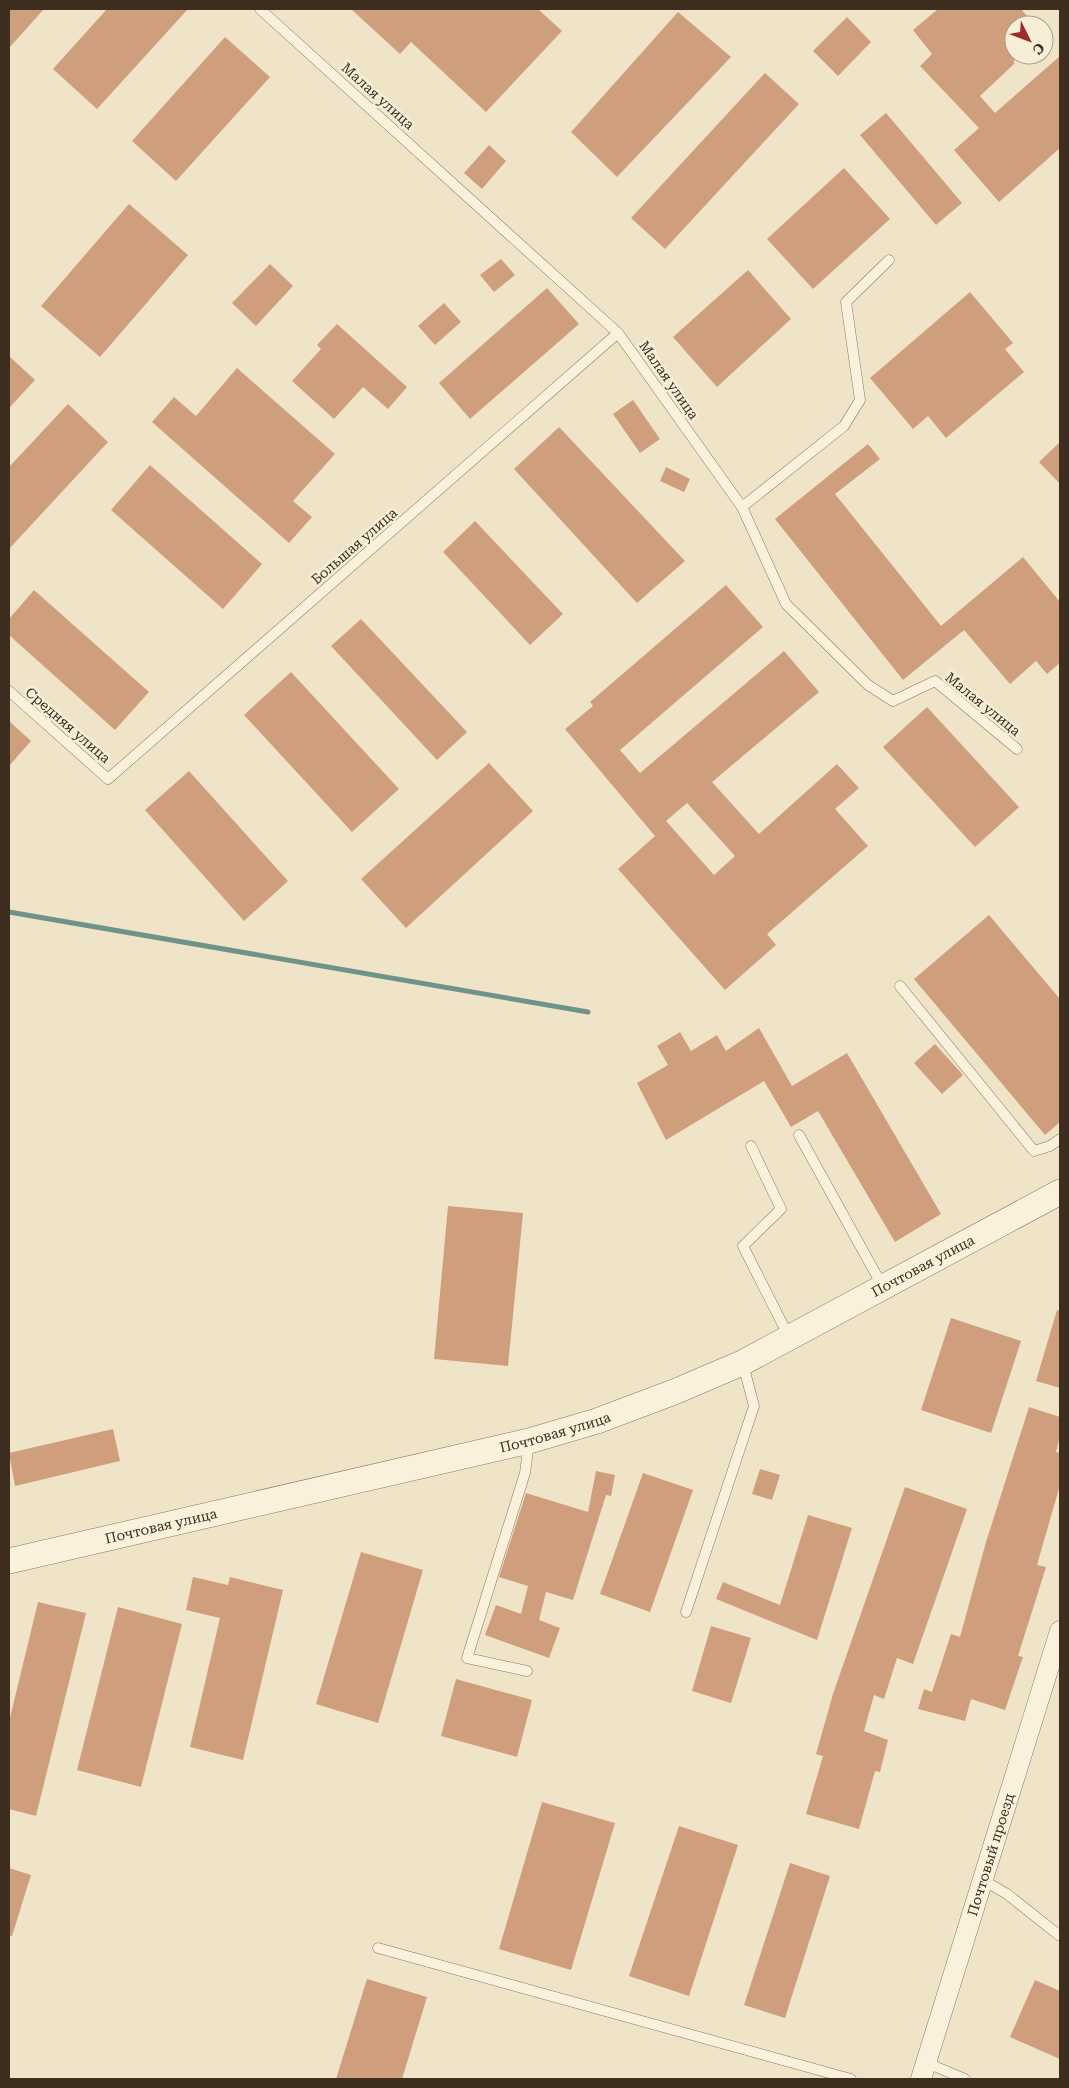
<svg xmlns="http://www.w3.org/2000/svg" width="1069" height="2088" font-family="'Roboto Serif',serif">
  <style>
    .lines { fill: none; stroke-linecap: round; stroke-linejoin: round }
    .stream { stroke: #6f938a; stroke-width: 5 }
    .building { fill: #cf9f7d; fill-rule: evenodd }
    .service-casing { stroke: #8d765c; stroke-width: 11 }
    .minor-casing { stroke: #8d765c; stroke-width: 21 }
    .tertiary-casing { stroke: #8d765c; stroke-width: 26 }
    .service { stroke: #faf1dc; stroke-width: 10 }
    .minor { stroke: #faf1dc; stroke-width: 20 }
    .tertiary { stroke: #faf1dc; stroke-width: 25 }
    .labels { text-anchor: middle; dominant-baseline: central; stroke-width: 5; stroke-linejoin: round; paint-order: stroke }
    .street-label { font-size: 14px; fill: #3d2e20; stroke: #f7eed8 }
  </style>
  <rect width="100%" height="100%" fill="#f0e4c8"/>
  <g class="lines">
    <!-- stream -->
    <path class="stream" d="M9 912 588 1012"/>
  </g>
  <!-- building -->
  <g class="building">
    <path d="M9 9H44L9 48Z"/>
    <path d="M107 9H188L97 109 53 69Z"/>
    <path d="M351 9H538L562 31 486 112 411 42 400 54Z"/>
    <path d="M938 9H1021L1035 25H1014V64L980 96 995 113 1060 56V148L999 202 954 150 979 128 920 66 932 54 913 30Z"/>
    <path d="M678 12 731 57 617 177 571 132Z"/>
    <path d="M847 17 871 42 838 76 813 51Z"/>
    <path d="M225 37 270 77 176 181 132 141Z"/>
    <path d="M765 73 799 104 665 249 631 218Z"/>
    <path d="M886 113 962 203 936 225 860 135Z"/>
    <path d="M489 145 506 161 482 189 464 173Z"/>
    <path d="M844 168 890 219 813 289 767 239Z"/>
    <path d="M129 204 188 255 100 357 41 306Z"/>
    <path d="M501 259 515 275 494 292 480 275Z"/>
    <path d="M270 264 293 286 256 326 232 303Z"/>
    <path d="M748 270 791 319 717 387 673 337Z"/>
    <path d="M547 288 579 324 470 419 439 383Z"/>
    <path d="M970 292 1013 343 1005 349 1024 372 946 438 928 416 913 429 870 378Z"/>
    <path d="M444 303 461 322 435 345 418 326Z"/>
    <path d="M337 324 407 387 388 409 363 387 334 419 292 381 321 349 317 345Z"/>
    <path d="M9 356 35 380 9 408Z"/>
    <path d="M237 368 335 454 293 501 312 517 289 543 152 422 174 397 196 416Z"/>
    <path d="M633 400 660 439 640 453 613 414Z"/>
    <path d="M68 404 108 442 9 549V467Z"/>
    <path d="M559 427 685 561 637 603 514 469Z"/>
    <path d="M1060 442V484L1039 462Z"/>
    <path d="M868 444 880 459 835 494 941 626 1023 557 1060 602V663L1047 674 1036 661 1010 684 964 630 903 680 775 519Z"/>
    <path d="M150 465 262 564 223 609 111 510Z"/>
    <path d="M666 467 690 479 684 492 660 481Z"/>
    <path d="M475 521 563 614 530 645 443 552Z"/>
    <path d="M726 585 763 627 620 750 640 773 784 651 819 692 712 782 759 834 837 764 859 788 835 809 868 846 767 934 776 945 725 990 618 869 655 836 565 729 593 706 590 702ZM687 803 735 856 714 875 666 821Z"/>
    <path d="M34 590 149 692 115 730 9 635V619Z"/>
    <path d="M361 619 467 732 437 760 331 646Z"/>
    <path d="M291 672 399 789 352 832 244 715Z"/>
    <path d="M927 707 1019 807 975 847 883 747Z"/>
    <path d="M9 721 31 741 9 766Z"/>
    <path d="M489 763 533 811 406 928 361 879Z"/>
    <path d="M189 771 288 881 244 921 145 810Z"/>
    <path d="M989 915 1060 999V1122L1045 1135 914 979Z"/>
    <path d="M759 1028 792 1086 847 1053 941 1214 895 1242 818 1111 791 1127 764 1081 666 1140 637 1083 668 1065 657 1046 680 1032 691 1051 717 1035 726 1051Z"/>
    <path d="M935 1044 963 1075 942 1094 914 1063Z"/>
    <path d="M448 1206 523 1213 508 1366 434 1359Z"/>
    <path d="M1057 1310 1060 1311V1388L1036 1381Z"/>
    <path d="M951 1318 1021 1341 991 1433 921 1410Z"/>
    <path d="M1029 1407 1060 1417V1436L1056 1452 1060 1453V1485L1037 1565 1046 1567 1018 1656 1023 1657 1005 1710 971 1699 965 1721 918 1709 924 1689 932 1692 951 1634 960 1637 986 1542Z"/>
    <path d="M113 1429 120 1461 15 1486 9 1453Z"/>
    <path d="M760 1469 780 1475 772 1500 752 1494Z"/>
    <path d="M596 1471 615 1475 611 1496 606 1495 573 1600 546 1592 539 1620 560 1628 549 1658 485 1635 496 1605 521 1614 528 1586 499 1577 526 1493 588 1512Z"/>
    <path d="M643 1473 693 1490 650 1612 600 1594Z"/>
    <path d="M905 1487 967 1509 913 1664 897 1658 884 1699 874 1695 864 1731 888 1740 880 1772 875 1771 859 1829 806 1814 823 1756 816 1754 833 1694Z"/>
    <path d="M808 1515 852 1528 817 1640 716 1599 723 1582 780 1605Z"/>
    <path d="M361 1552 423 1570 378 1723 316 1704Z"/>
    <path d="M193 1577 228 1585 230 1577 283 1590 243 1760 190 1747 220 1618 186 1610Z"/>
    <path d="M38 1602 86 1613 36 1816 9 1809V1722Z"/>
    <path d="M118 1607 182 1624 141 1787 77 1770Z"/>
    <path d="M711 1626 751 1638 731 1703 692 1691Z"/>
    <path d="M456 1679 532 1700 517 1757 441 1736Z"/>
    <path d="M542 1802 615 1823 571 1970 499 1949Z"/>
    <path d="M679 1826 738 1845 689 1996 629 1976Z"/>
    <path d="M790 1863 830 1876 785 2018 744 2005Z"/>
    <path d="M9 1868 31 1875 12 1936H9Z"/>
    <path d="M367 1979 427 1997 402 2079H336Z"/>
    <path d="M1035 1980 1060 1991V2059L1010 2037Z"/>
  </g>
  <g class="lines">
    <defs>
      <g id="service">
        <path d="M260 9 618 333 742 507 786 604 868 685 893 701 935 681 1017 749"/>
        <path d="M742 507 844 426 860 400 846 302 889 260"/>
        <path d="M9 691 108 779 618 333"/>
        <path d="M900 986 1034 1151 1050 1146 1060 1139"/>
        <path d="M799 1135 883 1287"/>
        <path d="M751 1146 781 1209 743 1246 789 1337"/>
        <path d="M686 1612 754 1406 743 1364"/>
        <path d="M527 1671 467 1658 525 1473 529 1442"/>
        <path d="M983 1880 1007 1894 1060 1936"/>
        <path d="M378 1948 851 2079"/>
        <path d="M927 2063 965 2079"/>
      </g>
      <g id="minor">
        <path id="s1" d="M921 2079 1060 1631"/>
      </g>
      <g id="tertiary">
        <path id="s2" d="M9 1561 529 1441 597 1421 674 1392 742 1363 1060 1192"/>
      </g>
    </defs>
    <!-- service casing -->
    <use href="#service" class="service-casing"/>
    <!-- minor casing -->
    <use href="#minor" class="minor-casing"/>
    <!-- tertiary casing -->
    <use href="#tertiary" class="tertiary-casing"/>
    <!-- service -->
    <use href="#service" class="service"/>
    <!-- minor -->
    <use href="#minor" class="minor"/>
    <!-- tertiary -->
    <use href="#tertiary" class="tertiary"/>
  </g>
  <g class="labels">
    <!-- street labels -->
    <g class="street-label">
      <text transform="translate(378 96) rotate(42)">Малая улица</text>
      <text transform="translate(669 380) rotate(55)">Малая улица</text>
      <text transform="translate(354 546) rotate(-41)">Большая улица</text>
      <text transform="translate(983 704) rotate(39)">Малая улица</text>
      <text transform="translate(68 725) rotate(41)">Средняя улица</text>
      <text stroke="none"><textPath href="#s2" startOffset="966">Почтовая улица</textPath></text>
      <text stroke="none"><textPath href="#s2" startOffset="561">Почтовая улица</textPath></text>
      <text stroke="none"><textPath href="#s2" startOffset="156">Почтовая улица</textPath></text>
      <text stroke="none"><textPath href="#s1" startOffset="235">Почтовый проезд</textPath></text>
    </g>
  </g>
  <!-- border -->
  <rect width="1069" height="2088" fill="none" stroke="#3d2e20" stroke-width="20"/>
  <!-- north arrow -->
  <g transform="translate(1029 40) rotate(132)"><circle r="24" fill="#f7eed8" stroke="#ada18e"/>
  <path d="M0-4L9 19L0 12L-9 19Z" fill="#9e2a2b"/>
  <text y="-8" font-size="14" font-weight="bold" text-anchor="middle" fill="#3d2e20">С</text>
  </g>
</svg>
